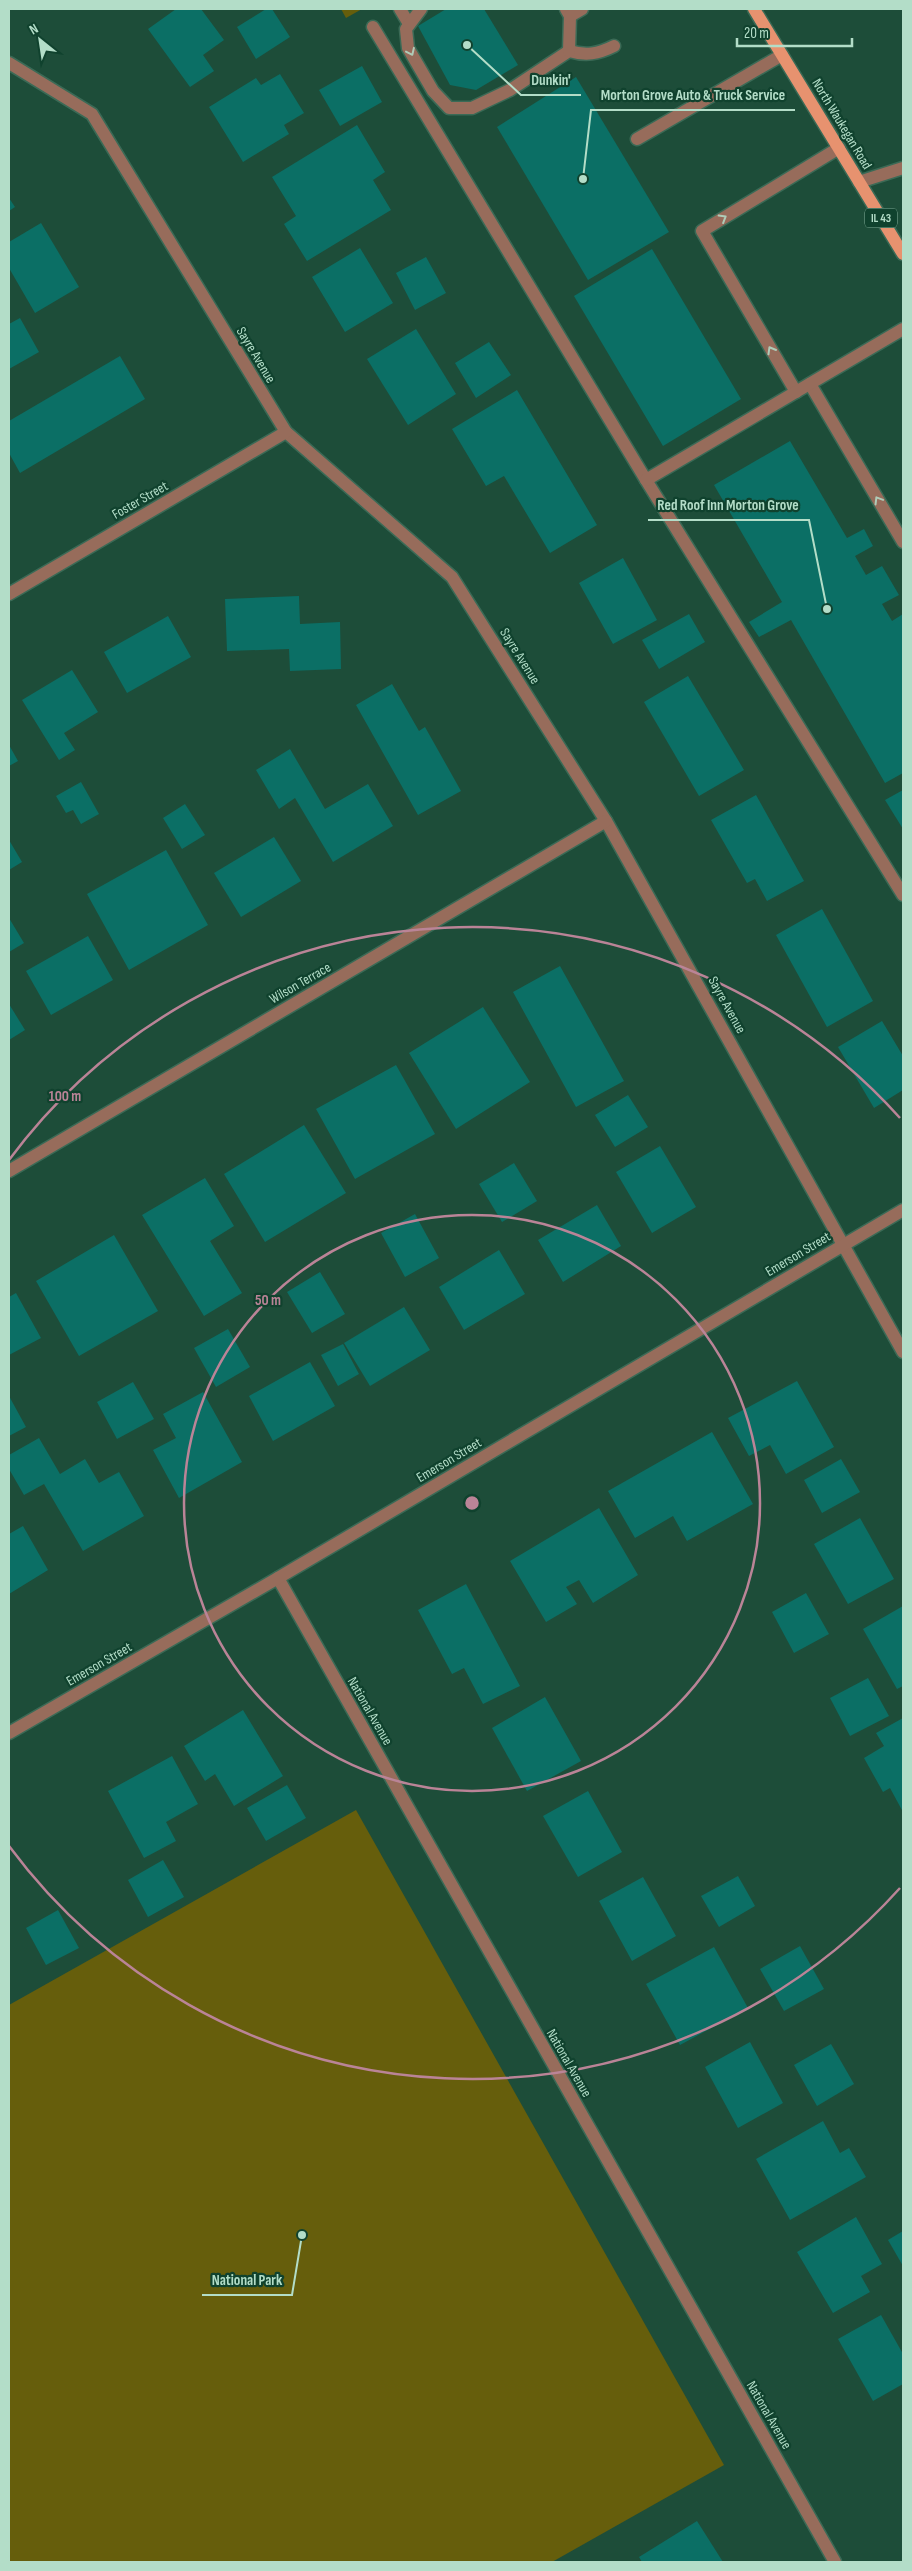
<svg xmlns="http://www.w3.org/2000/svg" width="912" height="2571" font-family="'Sofia Sans Condensed',sans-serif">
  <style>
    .green { fill: #665e0c }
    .building { fill: #0b6f65 }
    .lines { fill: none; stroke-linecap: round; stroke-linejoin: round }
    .minor-casing { stroke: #3b6a56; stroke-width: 15 }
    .major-casing { stroke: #3b6a56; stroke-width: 15 }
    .minor { stroke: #976c5b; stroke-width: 12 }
    .major { stroke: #e7926f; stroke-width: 12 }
    .oneway { stroke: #afccb8 }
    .ring { fill: none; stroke: #ba8497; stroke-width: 2.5 }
    .labels { text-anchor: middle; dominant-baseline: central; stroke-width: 4.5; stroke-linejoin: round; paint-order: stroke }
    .shield { fill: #10422e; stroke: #82ae9a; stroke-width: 1 }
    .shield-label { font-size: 12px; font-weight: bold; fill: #b3ddc8 }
    .street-label { font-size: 14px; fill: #b3ddc8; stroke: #10422e }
    .centre { fill: #ba8497; stroke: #10422e; stroke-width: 2.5 }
    .ring-label { font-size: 15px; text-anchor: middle; font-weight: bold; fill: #ba8497; stroke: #10422e; stroke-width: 4.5; stroke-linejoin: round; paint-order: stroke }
    .leader { fill: none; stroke: #b3ddc8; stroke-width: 2 }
    .callout-dot { fill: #b3ddc8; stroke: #10422e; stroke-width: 2 }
    .callout-label { font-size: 15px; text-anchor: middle; font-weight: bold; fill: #b3ddc8; stroke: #10422e; stroke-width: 4.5; stroke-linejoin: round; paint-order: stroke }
  </style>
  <rect width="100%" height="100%" fill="#1d4d39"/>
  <!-- green -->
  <g class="green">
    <path d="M341 9H362L346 18Z"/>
    <path d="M356 1810 724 2465 552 2562H9V2005Z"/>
  </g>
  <!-- building -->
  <g class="building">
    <path d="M176 9H201L224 40 203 55 214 71 190 87 148 29Z"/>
    <path d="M266 9H272L290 37 256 59 237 27Z"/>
    <path d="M446 9H484L518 65 476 90 450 85 418 26Z"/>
    <path d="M362 66 382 102 340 126 319 90Z"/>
    <path d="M280 74 304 113 284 125 289 134 243 162 209 107 256 78 261 85Z"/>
    <path d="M576 77 669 232 588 280 497 127Z"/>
    <path d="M357 125 385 172 373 180 391 210 307 261 284 224 296 216 272 177Z"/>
    <path d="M9 198 15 207 9 211Z"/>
    <path d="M41 223 79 287 35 313 9 268V242Z"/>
    <path d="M360 248 393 303 345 332 312 277Z"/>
    <path d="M652 249 741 399 663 446 574 296Z"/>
    <path d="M426 257 446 293 415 310 396 273Z"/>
    <path d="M20 318 39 352 9 369V324Z"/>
    <path d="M416 329 456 394 408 425 367 359Z"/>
    <path d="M489 342 511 375 476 398 455 363Z"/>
    <path d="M120 356 145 399 20 473 9 453V421Z"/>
    <path d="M517 390 597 525 550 553 504 476 486 486 452 429Z"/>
    <path d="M790 441 847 538 864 529 873 546 855 556 866 575 882 566 899 595 882 604 892 621 903 614V773L885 783 791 620 759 637 749 622 782 602 714 485Z"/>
    <path d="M623 558 657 620 613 644 579 583Z"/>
    <path d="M299 596 300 624 340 622 341 669 290 671 289 649 227 651 225 599Z"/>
    <path d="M689 614 705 642 659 669 642 640Z"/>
    <path d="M168 616 191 657 127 693 104 652Z"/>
    <path d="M72 670 98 712 64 733 75 750 59 760 22 700Z"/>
    <path d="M688 676 744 770 699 796 644 702Z"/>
    <path d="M392 684 419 731 425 727 461 791 418 815 356 705Z"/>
    <path d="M9 745 18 761 9 766Z"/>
    <path d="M290 749 325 809 368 784 393 826 333 862 295 798 279 809 256 770Z"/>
    <path d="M81 782 99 814 81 824 73 810 66 813 56 796Z"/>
    <path d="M903 790V829L885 800Z"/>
    <path d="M756 795 804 881 767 901 755 879 747 883 711 820Z"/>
    <path d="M185 804 205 835 182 849 163 818Z"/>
    <path d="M274 837 301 881 241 917 214 873Z"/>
    <path d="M9 840 22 862 9 870Z"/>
    <path d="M166 850 208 925 129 970 87 894Z"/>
    <path d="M822 909 873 1001 827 1027 776 935Z"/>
    <path d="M9 918 24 943 9 952Z"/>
    <path d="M88 936 113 980 51 1015 26 971Z"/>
    <path d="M560 966 624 1081 576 1107 513 992Z"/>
    <path d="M9 1004 25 1030 9 1040Z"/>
    <path d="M483 1007 530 1082 456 1129 409 1053Z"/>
    <path d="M882 1021 903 1056V1090L874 1108 838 1047Z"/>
    <path d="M396 1065 435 1134 355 1179 316 1109Z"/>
    <path d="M628 1095 648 1127 615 1147 595 1115Z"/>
    <path d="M304 1125 346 1193 265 1242 224 1174Z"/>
    <path d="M660 1146 696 1207 652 1233 616 1172Z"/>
    <path d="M514 1163 537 1201 502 1222 479 1184Z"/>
    <path d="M205 1178 234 1226 210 1241 242 1293 204 1316 142 1215Z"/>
    <path d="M597 1205 621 1246 563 1282 538 1240Z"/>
    <path d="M415 1214 439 1258 405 1277 381 1233Z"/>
    <path d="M114 1235 158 1311 79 1356 36 1281Z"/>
    <path d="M499 1250 525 1294 464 1330 439 1287Z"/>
    <path d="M320 1272 345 1314 312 1333 287 1292Z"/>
    <path d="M16 1293 41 1338 9 1355V1297Z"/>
    <path d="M404 1307 430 1350 370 1386 344 1343Z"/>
    <path d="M228 1329 250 1367 216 1387 194 1348Z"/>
    <path d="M343 1344 359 1374 338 1386 321 1355Z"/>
    <path d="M310 1362 335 1406 273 1441 249 1396Z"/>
    <path d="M797 1381 834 1447 786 1474 770 1445 749 1456 728 1418Z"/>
    <path d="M133 1382 154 1419 117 1439 97 1402Z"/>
    <path d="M203 1392 242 1462 179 1498 153 1450 176 1438 163 1414Z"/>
    <path d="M9 1396 26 1427 9 1436Z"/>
    <path d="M712 1432 753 1504 687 1541 673 1516 635 1538 608 1491Z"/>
    <path d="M39 1438 60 1474 85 1459 99 1483 119 1472 144 1516 83 1551 44 1484 24 1495 9 1469V1455Z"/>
    <path d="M841 1459 860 1492 822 1513 804 1480Z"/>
    <path d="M599 1508 638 1575 593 1603 579 1580 566 1587 577 1604 546 1622 510 1561Z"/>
    <path d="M860 1518 894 1579 848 1604 814 1544Z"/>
    <path d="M23 1526 48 1570 9 1594V1534Z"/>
    <path d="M466 1584 520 1686 483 1704 464 1668 452 1674 418 1610Z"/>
    <path d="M806 1593 829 1634 794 1653 772 1612Z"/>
    <path d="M903 1606V1686L897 1689 863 1629Z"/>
    <path d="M868 1678 889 1716 850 1736 830 1698Z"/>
    <path d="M545 1697 581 1761 527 1791 492 1728Z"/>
    <path d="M243 1710 283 1776 234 1806 215 1774 205 1781 184 1746Z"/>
    <path d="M903 1718V1812L890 1788 883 1792 864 1758 884 1746 876 1733Z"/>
    <path d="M172 1756 198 1804 166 1822 176 1841 144 1858 108 1791Z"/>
    <path d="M287 1785 306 1818 266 1841 247 1808Z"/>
    <path d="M588 1791 622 1852 578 1877 543 1816Z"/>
    <path d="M163 1860 184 1897 148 1917 128 1880Z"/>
    <path d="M738 1876 755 1906 719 1927 701 1896Z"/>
    <path d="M643 1877 676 1936 632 1961 599 1901Z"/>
    <path d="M58 1910 79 1948 46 1965 26 1928Z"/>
    <path d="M800 1946 824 1989 784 2011 760 1969Z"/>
    <path d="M714 1947 748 2008 680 2045 646 1984Z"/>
    <path d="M750 2042 783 2103 738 2128 705 2067Z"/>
    <path d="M831 2044 854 2084 817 2106 794 2065Z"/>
    <path d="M823 2121 840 2153 849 2148 866 2177 790 2220 756 2159Z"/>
    <path d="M856 2217 882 2264 861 2276 870 2292 833 2313 797 2252Z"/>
    <path d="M903 2231V2266L888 2240Z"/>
    <path d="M881 2315 903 2354V2384L873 2401 838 2339Z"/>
    <path d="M697 2521 723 2562H642L639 2557Z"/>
  </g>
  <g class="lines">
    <defs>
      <g id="minor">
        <path d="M400 9 409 24"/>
        <path d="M421 9 406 29 408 48 433 91 449 108H472L510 90 569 51C586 56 598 54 614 46"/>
        <path d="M566 9 570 16 569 51"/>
        <path d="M570 16 582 9"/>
        <path d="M373 27 646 480 903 895"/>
        <path d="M9 63 92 114 286 432 452 577 606 821 903 1352"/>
        <path d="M637 139 782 55"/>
        <path d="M859 182 903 168"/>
        <path d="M810 384 903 542"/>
        <path d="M796 392 702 231 839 148"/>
        <path d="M646 480 903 329"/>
        <path d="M9 594 286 432"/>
        <path d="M9 1171 606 821"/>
        <path d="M278 1578 835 2562"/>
        <path d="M9 1733 278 1578 903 1210"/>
      </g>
      <path id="major" d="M754 9 903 254"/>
    </defs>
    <!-- minor casing -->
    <use href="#minor" class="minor-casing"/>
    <!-- major casing -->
    <use href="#major" class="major-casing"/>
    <!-- minor -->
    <use href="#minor" class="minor"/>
    <!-- major -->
    <use href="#major" class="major"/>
  </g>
  <!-- one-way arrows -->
  <defs><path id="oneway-chevron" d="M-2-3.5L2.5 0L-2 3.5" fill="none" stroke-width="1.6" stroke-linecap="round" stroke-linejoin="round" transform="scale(1.25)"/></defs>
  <g class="oneway">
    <use href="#oneway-chevron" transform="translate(411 52) rotate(65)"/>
    <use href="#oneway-chevron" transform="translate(723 218) rotate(-31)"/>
    <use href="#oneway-chevron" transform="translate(771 350) rotate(-120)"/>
    <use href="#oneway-chevron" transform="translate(878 500) rotate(-121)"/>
  </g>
  <!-- distance rings -->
  <g class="ring">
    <circle cx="472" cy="1503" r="288"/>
    <path d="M900 1888A576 576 0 0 1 9 1846M9 1160A576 576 0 0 1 900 1118"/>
  </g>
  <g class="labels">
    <!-- shield labels -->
    <rect class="shield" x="865" y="208.5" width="32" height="19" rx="4"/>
    <g class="shield-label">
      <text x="881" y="218">IL 43</text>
    </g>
    <!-- street labels -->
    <g class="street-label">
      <text transform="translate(842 124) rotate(59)">North Waukegan Road</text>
      <text transform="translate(256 355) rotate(59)">Sayre Avenue</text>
      <text transform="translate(140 500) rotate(-30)">Foster Street</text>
      <text transform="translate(520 656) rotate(58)">Sayre Avenue</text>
      <text transform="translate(300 983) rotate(-30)">Wilson Terrace</text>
      <text transform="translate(727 1005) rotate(61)">Sayre Avenue</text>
      <text transform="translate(798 1254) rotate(-31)">Emerson Street</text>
      <text transform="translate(449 1460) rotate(-31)">Emerson Street</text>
      <text transform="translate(99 1664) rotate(-30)">Emerson Street</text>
      <text transform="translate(370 1711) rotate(60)">National Avenue</text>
      <text transform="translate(569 2063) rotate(60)">National Avenue</text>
      <text transform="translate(769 2415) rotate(60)">National Avenue</text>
    </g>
  </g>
  <circle cx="472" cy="1503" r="8" class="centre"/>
  <g class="ring-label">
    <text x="65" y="1101">100 m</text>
    <text x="268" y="1305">50 m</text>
  </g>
  <!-- callouts -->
  <path class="leader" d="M467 45L521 95H581M583 179L591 110H795M827 609L809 520H648M302 2235L292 2295H202"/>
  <g class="callout-dot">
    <circle cx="467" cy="45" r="5"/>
    <circle cx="583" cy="179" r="5"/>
    <circle cx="827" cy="609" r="5"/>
    <circle cx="302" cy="2235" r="5"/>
  </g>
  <g class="callout-label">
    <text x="551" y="85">Dunkin'</text>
    <text x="693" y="100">Morton Grove Auto &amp; Truck Service</text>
    <text x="728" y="510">Red Roof Inn Morton Grove</text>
    <text x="247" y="2285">National Park</text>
  </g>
  <!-- border -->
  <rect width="912" height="2571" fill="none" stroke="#b3ddc8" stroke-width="20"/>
  <!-- north arrow -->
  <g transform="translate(40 40) rotate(330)" stroke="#10422e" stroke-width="4" paint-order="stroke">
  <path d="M0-4L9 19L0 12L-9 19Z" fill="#b3ddc8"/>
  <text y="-8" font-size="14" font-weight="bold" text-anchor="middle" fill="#b3ddc8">N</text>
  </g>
  <!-- scale -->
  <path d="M737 38v8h115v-8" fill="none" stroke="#b3ddc8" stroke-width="2.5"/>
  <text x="744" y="38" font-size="15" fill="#b3ddc8" stroke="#10422e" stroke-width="4" paint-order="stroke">20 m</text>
</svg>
